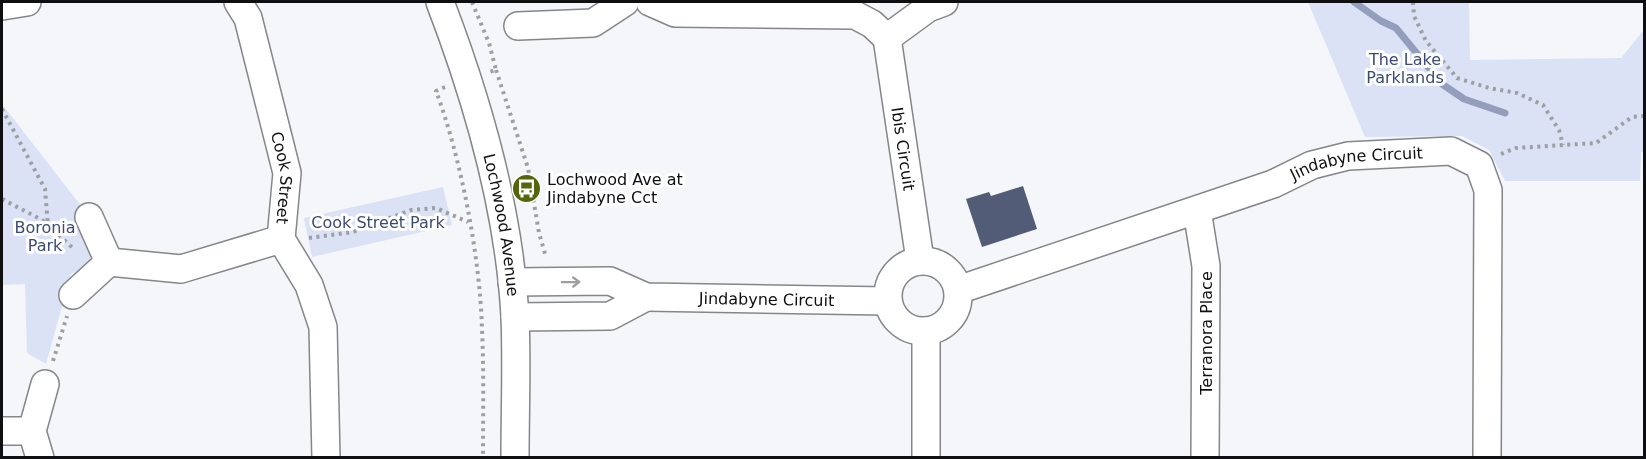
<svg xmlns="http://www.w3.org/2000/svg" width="1646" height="459" font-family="'DejaVu Sans',sans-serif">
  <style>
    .green { fill: #dbe2f6 }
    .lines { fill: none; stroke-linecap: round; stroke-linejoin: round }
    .stream { stroke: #939ebc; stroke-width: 7 }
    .building { fill: #535c77 }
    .minor-casing { stroke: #84868a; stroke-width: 30 }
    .path { stroke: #9e9fa2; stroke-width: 4; stroke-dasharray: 3 4.5; stroke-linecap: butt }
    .minor { stroke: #fff; stroke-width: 27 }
    .oneway { stroke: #9f9fa0 }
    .labels { text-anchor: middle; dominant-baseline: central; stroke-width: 6; stroke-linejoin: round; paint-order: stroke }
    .park-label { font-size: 16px; fill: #3c4a76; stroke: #fff }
    .street-label { font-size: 16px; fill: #0f0f11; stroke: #fff }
    .poi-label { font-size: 16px; fill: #0f0f11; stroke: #fff; text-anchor: start }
  </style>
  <rect width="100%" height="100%" fill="#f4f6fa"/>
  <!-- green -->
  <g class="green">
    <path d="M1308 2H1469L1470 60 1621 58 1643 31 1644 152H1641L1640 181H1505L1489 150 1462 136 1365 137Z"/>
    <path d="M2 104 82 207 92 242 89 265 71 274 46 364 27 353 25 284 2 285Z"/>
    <path d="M443 187 452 225 312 257 304 218Z"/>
  </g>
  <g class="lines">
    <!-- stream -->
    <path class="stream" d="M1354 2 1381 21 1396 28 1442 84 1464 99 1505 113"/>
  </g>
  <!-- building -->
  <path class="building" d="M1023 186 1037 229 982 247 966 199 989 192 991 196Z"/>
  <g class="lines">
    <defs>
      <g id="minor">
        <path id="s1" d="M238 2 248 18 287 173 281 239 309 285 323 327 326 458"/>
        <path id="s2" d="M440 2C478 101 509 208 515 316 517 363 515 410 515 458"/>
        <path d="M650 2 675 13 855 15 872 24 887 38 928 8 944 2"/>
        <path d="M2 6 27 2"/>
        <path d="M518 26 593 23 625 2"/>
        <path id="s3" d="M887 38 920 260"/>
        <path d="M1197 210 1206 266 1205 458"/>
        <circle cx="923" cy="296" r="35"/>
        <path d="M109 262 181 269 281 239"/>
        <path id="s4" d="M512 282 610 281 646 297 887 301"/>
        <path id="s5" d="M958 290 1273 184 1312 165 1348 156 1451 151 1479 165 1488 190 1487 458"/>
        <path d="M73 295 109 262 89 217"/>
        <path d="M515 317 610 316 646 297"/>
        <path d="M926 331V458"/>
        <path d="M2 431H32"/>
        <path d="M40 458 32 431 45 384"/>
      </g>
    </defs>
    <!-- minor casing -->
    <use href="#minor" class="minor-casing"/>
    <!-- path -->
    <g class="path">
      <path d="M472 2 489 43 496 70 489 72"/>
      <path d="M1413 2 1414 16 1426 41 1457 78 1489 88 1517 93 1543 105 1559 130 1563 145"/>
      <path d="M496 70 528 168 539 233 546 257"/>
      <path d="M445 87 436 91C461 158 480 257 482 329 484 372 483 415 483 458"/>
      <path d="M2 109 45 189 48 226"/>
      <path d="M1501 154 1516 148 1596 143 1632 117 1644 116"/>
      <path d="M2 199 42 220 75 250"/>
      <path d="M309 238 353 232 411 210 436 208 468 222"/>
      <path d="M53 361 67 316"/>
    </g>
    <!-- minor -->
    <use href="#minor" class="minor"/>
  </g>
  <!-- one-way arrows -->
  <defs><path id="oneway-shaft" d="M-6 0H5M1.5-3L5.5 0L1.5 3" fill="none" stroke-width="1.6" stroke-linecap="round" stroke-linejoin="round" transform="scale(1.5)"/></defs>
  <use class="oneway" href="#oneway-shaft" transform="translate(571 282) rotate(-1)"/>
  <!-- icons -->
  <defs>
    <symbol id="bus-disc" viewBox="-11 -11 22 22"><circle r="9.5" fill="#55650b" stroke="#fff"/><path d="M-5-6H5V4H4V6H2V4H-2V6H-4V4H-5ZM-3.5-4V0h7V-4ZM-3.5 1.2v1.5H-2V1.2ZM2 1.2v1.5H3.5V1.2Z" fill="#fff"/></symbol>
  </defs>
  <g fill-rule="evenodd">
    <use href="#bus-disc" x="510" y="172" width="33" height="33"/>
  </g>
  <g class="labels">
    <!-- park labels -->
    <g class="park-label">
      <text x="1405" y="59">The Lake<tspan x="1405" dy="18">Parklands</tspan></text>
      <text x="378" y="222">Cook Street Park</text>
      <text x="45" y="227">Boronia<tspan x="45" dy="18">Park</tspan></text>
    </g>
    <!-- street labels -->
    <g class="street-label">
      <text stroke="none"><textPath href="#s3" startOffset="112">Ibis Circuit</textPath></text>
      <text stroke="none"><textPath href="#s5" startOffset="420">Jindabyne Circuit</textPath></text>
      <text stroke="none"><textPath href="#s1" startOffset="183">Cook Street</textPath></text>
      <text stroke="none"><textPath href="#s2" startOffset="232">Lochwood Avenue</textPath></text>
      <text stroke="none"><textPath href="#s4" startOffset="258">Jindabyne Circuit</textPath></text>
      <text transform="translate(1206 333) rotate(-90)">Terranora Place</text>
    </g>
    <!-- poi labels -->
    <g class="poi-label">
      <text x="547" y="179">Lochwood Ave at<tspan x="547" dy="18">Jindabyne Cct</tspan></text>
    </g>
  </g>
  <!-- border -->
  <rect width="1646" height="459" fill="none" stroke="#0f0f11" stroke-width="6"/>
</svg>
